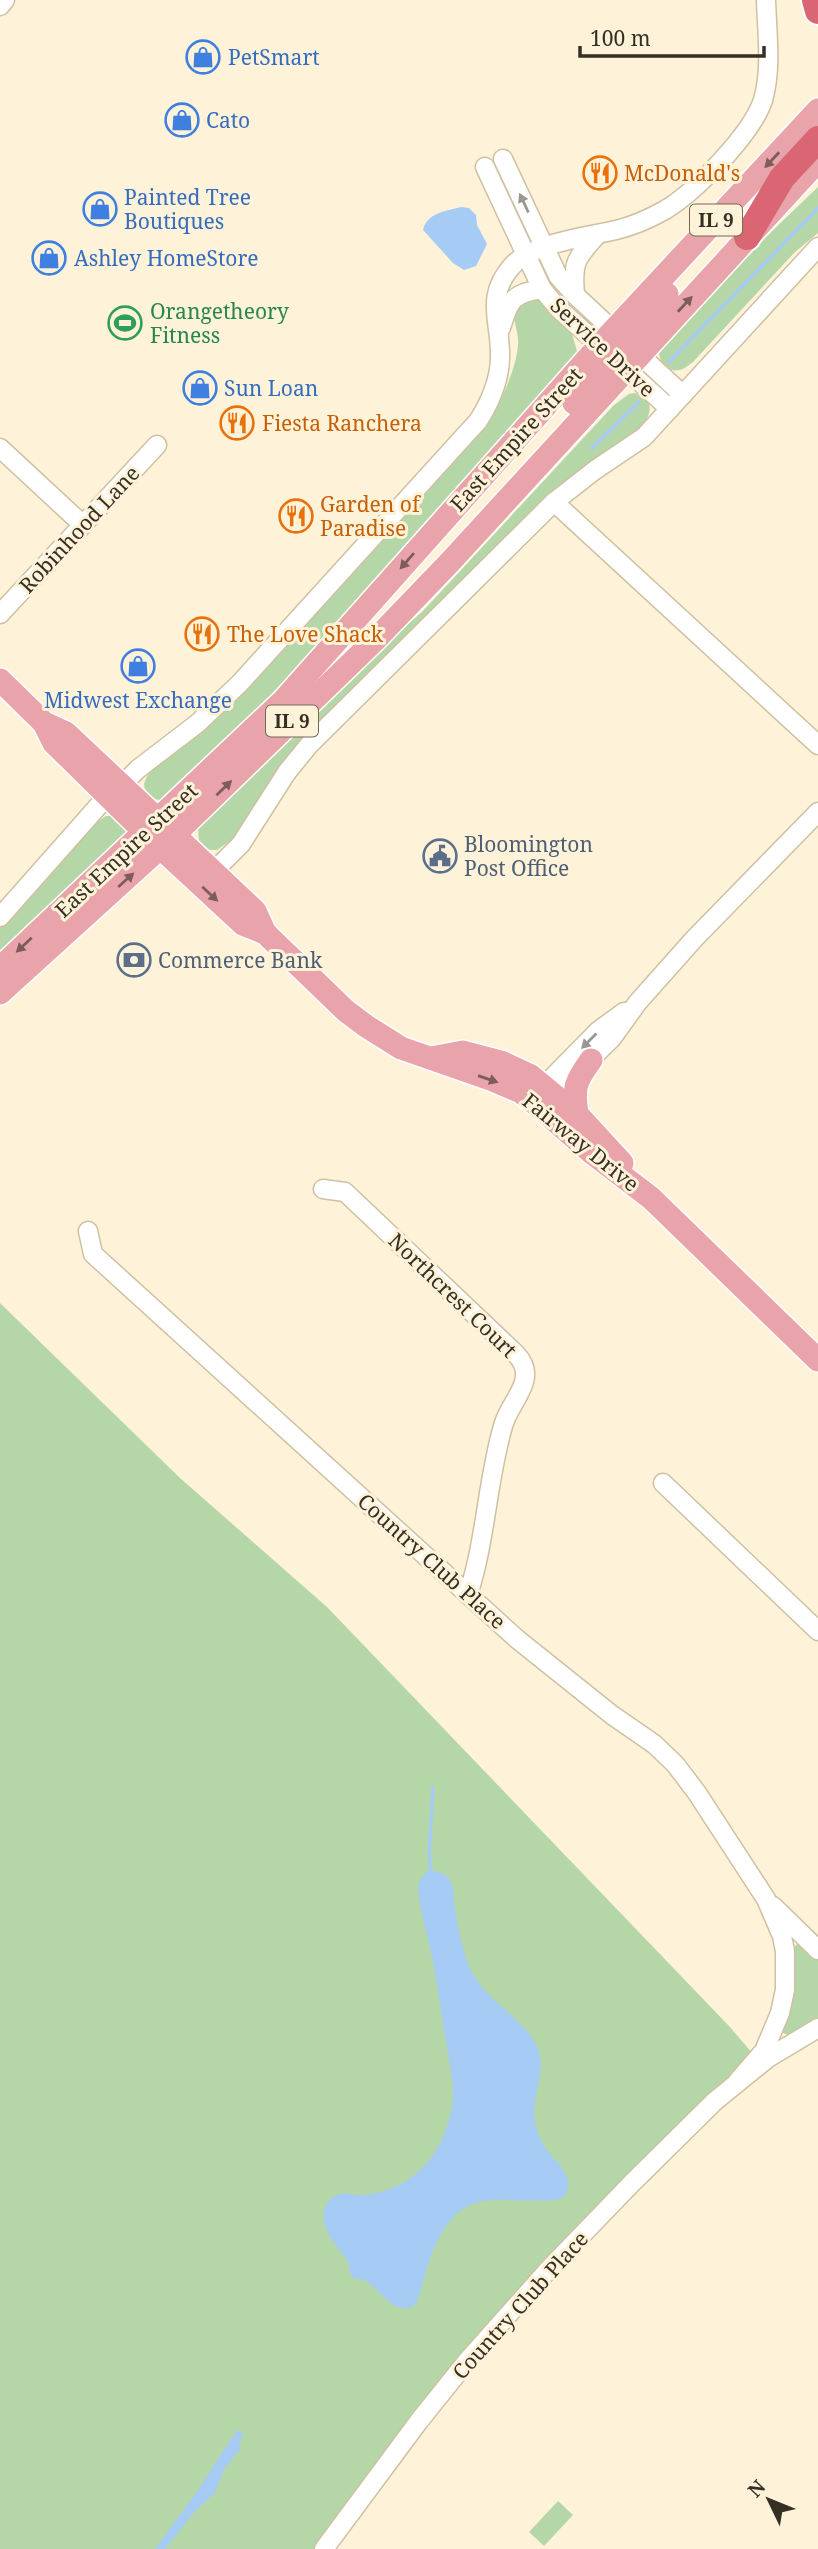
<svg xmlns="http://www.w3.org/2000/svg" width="818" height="2549" font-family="'Noto Serif',serif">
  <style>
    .green { fill: #b5d7a7 }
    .water { fill: #a6cbf5 }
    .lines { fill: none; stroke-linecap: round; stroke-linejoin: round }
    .stream { stroke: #a6cbf5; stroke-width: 3.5 }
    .minor-casing { stroke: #cfc0a2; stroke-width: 21 }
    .major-casing { stroke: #fff; stroke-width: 26 }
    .highway-casing { stroke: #fff; stroke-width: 30 }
    .minor { stroke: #fff; stroke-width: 18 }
    .major { stroke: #e9a3ab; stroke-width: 23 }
    .highway { stroke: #db6673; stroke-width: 26 }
    .oneway { fill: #7d5d5a }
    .oneway2 { fill: #9a9792 }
    .labels { text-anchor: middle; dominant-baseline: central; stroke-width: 6; stroke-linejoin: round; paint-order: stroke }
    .shield { fill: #fef2d9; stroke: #716a5a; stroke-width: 2 }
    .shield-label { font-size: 19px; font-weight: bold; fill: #352f24 }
    .shop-label { font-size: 21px; fill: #366cbe; stroke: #fef2d9; text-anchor: start }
    .food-label { font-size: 21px; fill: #c56008; stroke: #fef2d9; text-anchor: start }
    .leisure-label { font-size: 21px; fill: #27864d; stroke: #fef2d9; text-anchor: start }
    .street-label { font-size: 21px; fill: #352f24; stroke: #fef2d9 }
    .service-label { font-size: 21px; fill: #4e5e75; stroke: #fef2d9; text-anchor: start }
  </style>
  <rect width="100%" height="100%" fill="#fef2d9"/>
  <!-- green -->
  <g class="green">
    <path d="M818 187V233L795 252 693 362C682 371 674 374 662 365L659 354 664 342 716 285Z"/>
    <path d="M536 298 572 334 577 351 575 359 273 700 164 800C153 801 145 795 144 784L147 776 157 764 205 729 229 706 483 429C498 409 516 371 518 345 519 334 514 323 513 311L520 300Z"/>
    <path d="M635 393C656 400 651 413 642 428L281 768 234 838 217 850H210L204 848 199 841 198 827 376 651 422 612 614 405 629 394Z"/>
    <path d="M106 816H117L126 827V834L0 956V928L90 826Z"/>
    <path d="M0 1303 180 1478 327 1607 729 2026 753 2054 737 2073 638 2167 316 2549H0Z"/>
    <path d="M797 1944H802L818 1959V2020L788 2035 783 2033 782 2029 792 1994 794 1948Z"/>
    <path d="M558 2501 573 2515 544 2546 529 2532Z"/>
  </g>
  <!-- water -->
  <g class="water">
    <path d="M461 207 469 208 476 215 477 225 487 244 476 266 464 270 453 263 423 230C427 213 445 211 461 207Z"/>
    <path d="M427 1871C436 1870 446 1873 450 1881 455 1889 453 1899 455 1908 459 1931 463 1959 476 1979 492 2004 527 2022 537 2047 549 2073 528 2099 536 2126 538 2134 542 2143 547 2150 557 2164 576 2177 565 2196L557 2200C493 2204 460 2182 431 2256 425 2271 423 2288 416 2303L412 2307C391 2314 380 2288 364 2280 361 2278 357 2280 354 2278 347 2274 351 2265 347 2260 338 2246 321 2231 324 2213 325 2204 331 2196 340 2194 349 2192 357 2196 366 2195 416 2188 444 2153 452 2106 455 2086 450 2068 447 2048 441 2013 437 1978 429 1943 425 1926 420 1909 418 1892L419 1881Z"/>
    <path d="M237 2430 244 2435 239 2442 240 2449 224 2469 215 2493 195 2511 165 2549H155L196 2493Z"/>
  </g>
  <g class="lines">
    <!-- stream -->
    <g class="stream">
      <path d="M669 362 818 208"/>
      <path d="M592 448 639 402"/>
      <path d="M431 1869 429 1856 433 1788"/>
    </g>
    <defs>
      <g id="minor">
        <path d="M0 6 5 0"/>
        <path d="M503 159 558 276 575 295 683 395"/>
        <path d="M485 167 542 289 559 309 670 409"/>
        <path d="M575 295C572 262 576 258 598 234"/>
        <path d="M501 328C509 301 512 293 542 289"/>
        <path d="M0 448 82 524"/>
        <path d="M554 502 818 745"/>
        <path d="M0 614 157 445"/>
        <path d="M122 785 138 769 198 723 240 683 478 421C490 403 500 379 500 357 501 321 484 298 512 266 532 243 586 237 616 230 633 226 649 219 665 210 695 192 752 134 763 100 772 69 767 33 766 0"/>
        <path d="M213 872 241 844 287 772 309 745 554 502 595 470 644 437 818 247"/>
        <path d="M0 917 108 795"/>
        <path d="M535 1095 598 1031 624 1012"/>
        <path d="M546 1103 612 1038 638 1002 694 939 818 812"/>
        <path d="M323 1189 345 1192 516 1354C540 1379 510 1400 503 1426 487 1481 486 1540 468 1595"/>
        <path d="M88 1231 93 1254 517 1639 612 1715 654 1744 675 1764 697 1793 766 1899 782 1936 785 1951V1990L780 2013 764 2051 738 2081"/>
        <path d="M663 1483 818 1631"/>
        <path d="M773 1906 818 1950"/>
        <path d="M324 2549 419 2421 468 2360 549 2269 632 2183 715 2101 768 2058 818 2028"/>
      </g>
      <g id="major">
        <path d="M627 363 635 335 667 294"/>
        <path d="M574 403C595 380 607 364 613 334"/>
        <path d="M0 680 44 723 66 733 255 911 265 933"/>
        <path d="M44 723 54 743 161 848 243 924 265 933 346 1011 366 1026 401 1048 490 1079 521 1092 531 1100 591 1152 651 1198 818 1360"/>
        <path d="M0 968 284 700 599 346 818 110"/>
        <path d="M0 993 174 835 375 640 450 562 818 161"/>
        <path d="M431 1058 463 1052 501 1062 531 1076 577 1114 622 1163"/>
        <path d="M577 1114C573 1087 575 1082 591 1060"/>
      </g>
      <g id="highway">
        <path d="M815 0 818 11"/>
        <path d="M747 237 782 178 818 139"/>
      </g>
    </defs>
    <!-- minor casing -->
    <use href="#minor" class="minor-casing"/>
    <!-- major casing -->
    <use href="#major" class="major-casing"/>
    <!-- highway casing -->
    <use href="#highway" class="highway-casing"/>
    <!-- minor -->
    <use href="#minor" class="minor"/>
    <!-- major -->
    <use href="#major" class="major"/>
    <!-- highway -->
    <use href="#highway" class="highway"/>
  </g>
  <!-- one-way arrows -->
  <defs><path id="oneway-solid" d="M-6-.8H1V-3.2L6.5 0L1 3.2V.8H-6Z" transform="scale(1.75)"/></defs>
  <g class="oneway">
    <use href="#oneway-solid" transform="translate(772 160) rotate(133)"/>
    <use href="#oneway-solid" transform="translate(685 304) rotate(-47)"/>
    <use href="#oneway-solid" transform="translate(407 561) rotate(131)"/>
    <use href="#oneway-solid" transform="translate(224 788) rotate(-44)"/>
    <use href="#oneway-solid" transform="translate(126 880) rotate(-42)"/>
    <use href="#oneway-solid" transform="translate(210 894) rotate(43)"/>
    <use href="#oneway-solid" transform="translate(24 945) rotate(137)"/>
    <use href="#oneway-solid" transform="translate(488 1079) rotate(19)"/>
  </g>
  <g class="oneway2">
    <use href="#oneway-solid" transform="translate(524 203) rotate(-115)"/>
    <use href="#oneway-solid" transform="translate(589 1041) rotate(135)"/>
  </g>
  <!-- icons -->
  <defs>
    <symbol id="shop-ring" viewBox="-11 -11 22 22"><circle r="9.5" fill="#fef2d9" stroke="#3f7fe0" stroke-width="1.5"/><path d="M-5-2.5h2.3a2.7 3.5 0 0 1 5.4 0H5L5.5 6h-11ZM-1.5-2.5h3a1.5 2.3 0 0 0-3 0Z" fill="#3f7fe0"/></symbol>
    <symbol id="restaurant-ring" viewBox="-11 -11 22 22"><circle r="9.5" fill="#fef2d9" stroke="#e8710a" stroke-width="1.5"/><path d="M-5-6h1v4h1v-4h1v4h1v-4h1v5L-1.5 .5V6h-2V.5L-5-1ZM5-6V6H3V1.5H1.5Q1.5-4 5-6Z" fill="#e8710a"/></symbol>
    <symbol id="stadium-ring" viewBox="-11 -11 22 22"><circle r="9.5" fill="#fef2d9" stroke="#2e9e5b" stroke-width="1.5"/><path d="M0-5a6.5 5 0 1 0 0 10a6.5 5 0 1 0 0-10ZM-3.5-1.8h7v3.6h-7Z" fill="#2e9e5b"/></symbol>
    <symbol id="civic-ring" viewBox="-11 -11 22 22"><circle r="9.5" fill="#fef2d9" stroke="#5c6f8a" stroke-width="1.5"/><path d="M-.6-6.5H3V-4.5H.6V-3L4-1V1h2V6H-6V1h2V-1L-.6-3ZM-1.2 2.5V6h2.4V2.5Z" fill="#5c6f8a"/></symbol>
    <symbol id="bank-ring" viewBox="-11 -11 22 22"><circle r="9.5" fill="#fef2d9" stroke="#5c6f8a" stroke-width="1.5"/><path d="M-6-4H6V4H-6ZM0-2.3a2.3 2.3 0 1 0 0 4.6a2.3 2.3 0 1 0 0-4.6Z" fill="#5c6f8a"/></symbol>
  </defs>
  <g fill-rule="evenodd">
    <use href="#shop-ring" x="184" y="38" width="38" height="38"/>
    <use href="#shop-ring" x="163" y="101" width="38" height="38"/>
    <use href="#restaurant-ring" x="581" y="154" width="38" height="38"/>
    <use href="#shop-ring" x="81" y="190" width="38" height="38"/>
    <use href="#shop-ring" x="30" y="239" width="38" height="38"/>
    <use href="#stadium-ring" x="106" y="304" width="38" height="38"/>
    <use href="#shop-ring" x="181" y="369" width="38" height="38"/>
    <use href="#restaurant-ring" x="218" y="404" width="38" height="38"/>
    <use href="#restaurant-ring" x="277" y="497" width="38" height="38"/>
    <use href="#restaurant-ring" x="183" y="615" width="38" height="38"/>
    <use href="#shop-ring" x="119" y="647" width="38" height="38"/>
    <use href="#civic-ring" x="421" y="837" width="38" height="38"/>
    <use href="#bank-ring" x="115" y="941" width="38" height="38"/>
  </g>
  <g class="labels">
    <!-- shield labels -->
    <g class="shield">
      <rect x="690" y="204.5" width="52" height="31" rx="5"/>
      <rect x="266" y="705.5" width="52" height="31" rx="5"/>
    </g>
    <g class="shield-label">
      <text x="716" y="220">IL 9</text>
      <text x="292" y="721">IL 9</text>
    </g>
    <!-- shop labels -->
    <g class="shop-label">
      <text x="228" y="57">PetSmart</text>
      <text x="206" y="120">Cato</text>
      <text x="124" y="197">Painted Tree<tspan x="124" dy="24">Boutiques</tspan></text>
      <text x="74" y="258">Ashley HomeStore</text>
      <text x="224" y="388">Sun Loan</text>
      <text x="138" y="700" text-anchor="middle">Midwest Exchange</text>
    </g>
    <!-- food labels -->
    <g class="food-label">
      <text x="624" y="173">McDonald's</text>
      <text x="262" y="423">Fiesta Ranchera</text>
      <text x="320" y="504">Garden of<tspan x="320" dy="24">Paradise</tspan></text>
      <text x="227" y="634">The Love Shack</text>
    </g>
    <!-- leisure labels -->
    <g class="leisure-label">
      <text x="150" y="311">Orangetheory<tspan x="150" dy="24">Fitness</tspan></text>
    </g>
    <!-- street labels -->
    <g class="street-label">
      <text transform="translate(603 347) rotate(43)">Service Drive</text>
      <text transform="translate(516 439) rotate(-48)">East Empire Street</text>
      <text transform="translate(79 529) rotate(-47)">Robinhood Lane</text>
      <text transform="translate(126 850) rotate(-43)">East Empire Street</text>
      <text transform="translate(581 1142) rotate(39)">Fairway Drive</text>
      <text transform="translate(453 1295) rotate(44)">Northcrest Court</text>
      <text transform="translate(432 1561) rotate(42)">Country Club Place</text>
      <text transform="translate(520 2305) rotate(-48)">Country Club Place</text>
    </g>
    <!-- service labels -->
    <g class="service-label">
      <text x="464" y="844">Bloomington<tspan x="464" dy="24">Post Office</tspan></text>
      <text x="158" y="960">Commerce Bank</text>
    </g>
  </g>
  <!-- north arrow -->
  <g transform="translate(769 2500) rotate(313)" stroke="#fef2d9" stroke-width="5" paint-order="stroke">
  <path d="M0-5L12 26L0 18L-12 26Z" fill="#352f24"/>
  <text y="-10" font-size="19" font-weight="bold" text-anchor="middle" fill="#352f24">N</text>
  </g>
  <!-- scale -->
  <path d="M580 46v10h184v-10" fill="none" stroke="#352f24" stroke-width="3.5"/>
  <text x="590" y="46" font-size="21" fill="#352f24" stroke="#fef2d9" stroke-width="5" paint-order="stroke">100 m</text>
</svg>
